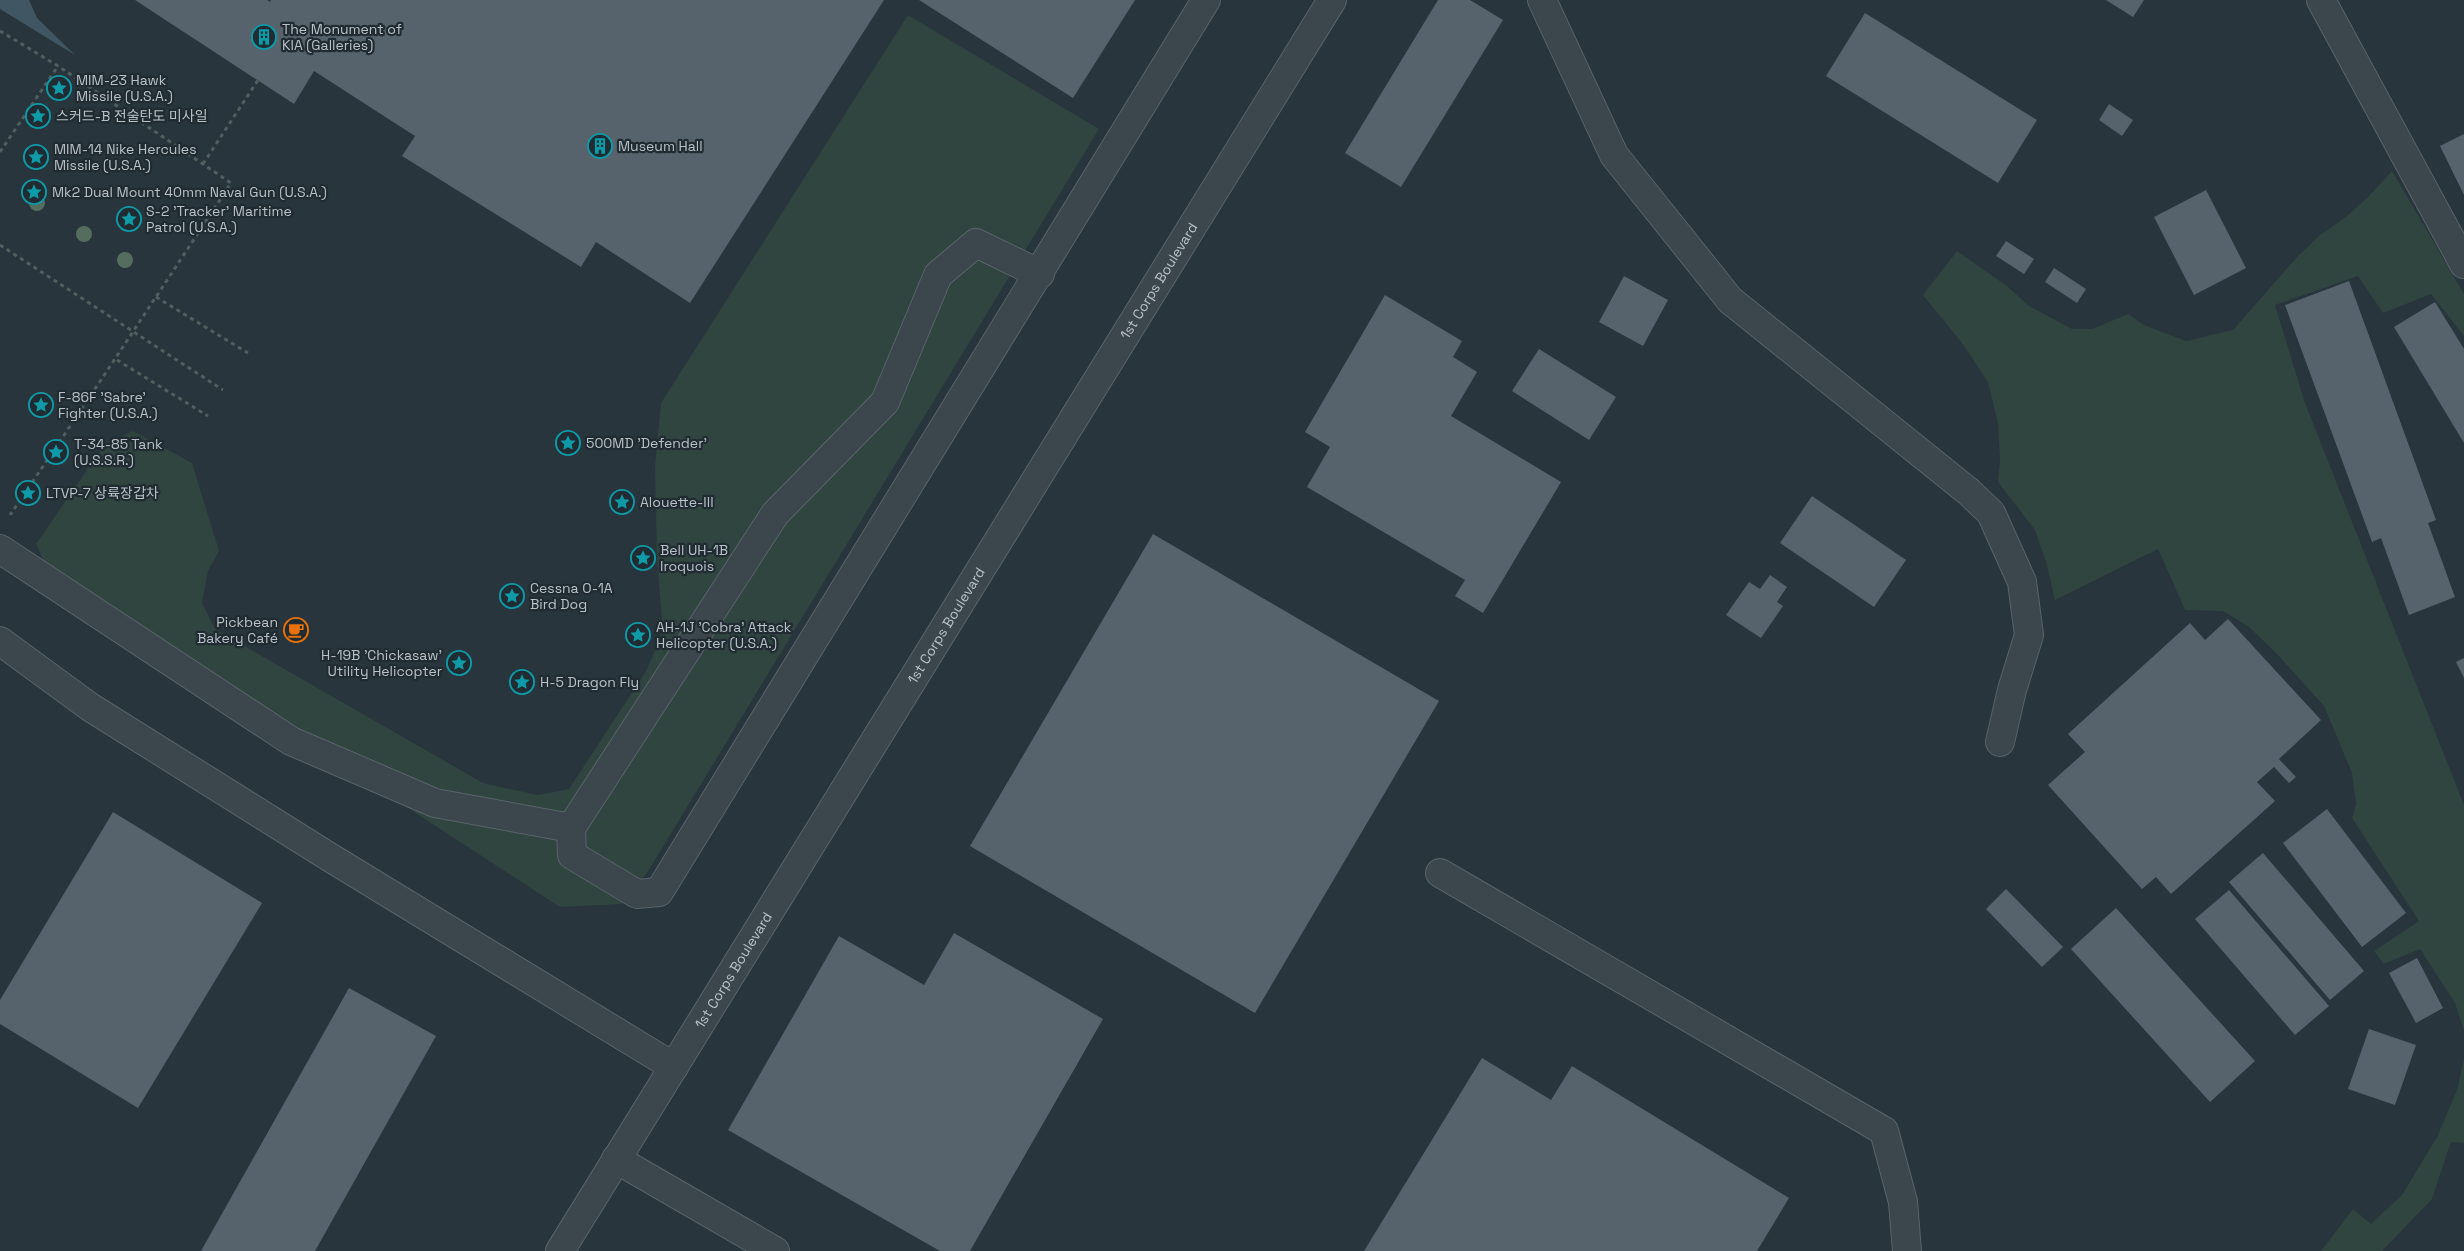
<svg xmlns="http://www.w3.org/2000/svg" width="2464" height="1251" font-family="'Space Grotesk','Noto Sans KR',sans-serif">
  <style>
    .green { fill: #304440 }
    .water { fill: #405663 }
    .building { fill: #56636c }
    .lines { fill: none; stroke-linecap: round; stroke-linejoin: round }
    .minor-casing { stroke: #59646a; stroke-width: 30 }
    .path { stroke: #4f605f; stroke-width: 3; stroke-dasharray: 4 4; stroke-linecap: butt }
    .minor { stroke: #3c464d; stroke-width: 28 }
    .tree { fill: #556d5e }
    .labels { text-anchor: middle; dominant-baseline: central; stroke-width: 4.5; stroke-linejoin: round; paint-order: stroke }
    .poi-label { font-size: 14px; fill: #b8c1c7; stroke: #202b32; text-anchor: start }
    .street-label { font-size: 14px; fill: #b8c1c7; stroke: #202b32 }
  </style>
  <rect width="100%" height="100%" fill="#28353c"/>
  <!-- green -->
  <g class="green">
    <path d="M908 15 1099 129 647 873 622 904 560 907 50 575 36 544 105 444 133 431 192 463 219 551 208 571 202 603 215 629 483 783 538 795 569 789 646 671 663 632 657 560 655 466 661 403Z"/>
    <path d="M2392 171 2464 294V336L2431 294 2383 313 2358 276 2275 305 2305 403 2464 805V1031L2455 1003 2420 949 2384 964 2374 951 2419 921 2352 818 2356 804 2352 773 2324 706 2277 654 2249 627 2223 611 2185 610 2158 549 2055 600 2047 565 2035 530 1998 482 2000 459 1998 423 1988 382 1962 343 1923 295 1957 251 2007 286 2029 306 2072 329H2092L2128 314 2144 325 2186 341 2233 330 2297 257 2320 235 2346 217 2369 196Z"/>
    <path d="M2464 1059V1143L2451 1142 2432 1199 2382 1251H2321L2353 1209 2371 1224 2402 1195 2437 1137 2457 1090Z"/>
  </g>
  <!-- water -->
  <path class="water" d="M0 0H29L37 18 75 55 0 9Z"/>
  <!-- building -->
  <g class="building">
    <path d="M135 0H267L270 2 271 0H884L690 303 596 242 581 267 402 156 415 136 314 71 294 104Z"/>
    <path d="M919 0H1135L1073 98Z"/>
    <path d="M1438 0H1470L1503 20 1401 187 1345 153Z"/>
    <path d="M2106 0H2144L2133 17Z"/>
    <path d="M1865 13 2037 120 1998 183 1826 76Z"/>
    <path d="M2109 104 2133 120 2122 136 2099 120Z"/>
    <path d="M2464 134V195L2440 146Z"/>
    <path d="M2206 190 2246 268 2194 295 2154 217Z"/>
    <path d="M2006 241 2034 259 2024 274 1996 256Z"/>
    <path d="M2054 268 2086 289 2077 303 2045 282Z"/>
    <path d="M1624 276 1668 300 1643 346 1599 322Z"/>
    <path d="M2349 281 2436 520 2428 523 2455 597 2409 615 2381 538 2372 542 2285 305Z"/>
    <path d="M1385 295 1462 341 1453 357 1477 372 1451 416 1561 482 1483 613 1455 596 1465 580 1307 487 1330 447 1305 432Z"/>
    <path d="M2435 302 2464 349V443L2394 327Z"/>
    <path d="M1539 349 1616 397 1589 440 1512 391Z"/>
    <path d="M1812 496 1906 560 1874 607 1780 543Z"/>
    <path d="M1153 534 1439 701 1255 1013 970 846Z"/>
    <path d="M1770 575 1787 587 1777 602 1783 606 1761 638 1726 615 1749 582 1760 589Z"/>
    <path d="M2228 619 2321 720 2279 759 2296 777 2289 783 2274 767 2257 782 2275 801 2171 894 2156 877 2142 889 2048 785 2085 752 2068 734 2190 623 2205 640Z"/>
    <path d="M2464 658V678L2456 662Z"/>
    <path d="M2327 809 2406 913 2362 947 2283 843Z"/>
    <path d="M113 812 262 903 138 1108 0 1024V1000Z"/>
    <path d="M2263 853 2364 971 2330 1000 2229 882Z"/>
    <path d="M2006 889 2063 947 2042 967 1986 909Z"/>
    <path d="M2229 890 2329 1006 2295 1035 2195 919Z"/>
    <path d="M2116 908 2255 1061 2210 1102 2071 949Z"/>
    <path d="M954 933 1103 1019 970 1251H940L728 1130 839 936 924 985Z"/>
    <path d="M2417 958 2443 1008 2416 1023 2389 973Z"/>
    <path d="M349 988 436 1036 315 1251H201Z"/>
    <path d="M2369 1029 2416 1045 2395 1105 2348 1089Z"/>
    <path d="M1482 1058 1551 1100 1572 1066 1789 1198 1757 1251H1364Z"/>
  </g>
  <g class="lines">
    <defs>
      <g id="minor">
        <path d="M1542 0 1614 155 1730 300 1969 492 1991 513 2022 582 2029 635 2012 690 2000 742"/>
        <path d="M2321 0 2464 264"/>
        <path d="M1040 274 976 243 938 275 885 402 775 514 571 828 572 855 637 894 659 892 1206 0"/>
        <path d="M0 549 291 741 435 803 571 828"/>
        <path d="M0 641 90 707 331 858 674 1067"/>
        <path d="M1440 873 1884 1131 1903 1202 1907 1251"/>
        <path d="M616 1159 775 1251"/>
        <path id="s1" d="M560 1251 1332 0"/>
      </g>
    </defs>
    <!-- minor casing -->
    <use href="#minor" class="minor-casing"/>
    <!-- path -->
    <g class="path">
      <path d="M0 31 58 66 231 183C158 294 85 405 10 515"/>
      <path d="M0 152 58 66"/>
      <path d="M203 164 258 80"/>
      <path d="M0 245 223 390"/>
      <path d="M156 297 248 353"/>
      <path d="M117 360 208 416"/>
    </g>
    <!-- minor -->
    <use href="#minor" class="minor"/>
  </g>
  <!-- trees -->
  <g class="tree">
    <circle cx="37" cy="203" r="8"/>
    <circle cx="84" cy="234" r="8"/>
    <circle cx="125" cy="260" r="8"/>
  </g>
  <!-- icons -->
  <defs>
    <symbol id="building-ring" viewBox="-11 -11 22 22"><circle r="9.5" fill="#202b32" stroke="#0f9aa8" stroke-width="1.5"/><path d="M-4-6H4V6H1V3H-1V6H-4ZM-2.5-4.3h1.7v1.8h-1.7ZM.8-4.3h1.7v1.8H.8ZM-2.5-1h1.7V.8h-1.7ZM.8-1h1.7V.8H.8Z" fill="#0f9aa8"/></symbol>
    <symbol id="sight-ring" viewBox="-11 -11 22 22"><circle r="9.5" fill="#202b32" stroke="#0f9aa8" stroke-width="1.5"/><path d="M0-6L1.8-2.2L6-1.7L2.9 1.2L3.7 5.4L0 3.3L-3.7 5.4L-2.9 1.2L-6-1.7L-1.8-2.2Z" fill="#0f9aa8"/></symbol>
    <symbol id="cafe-ring" viewBox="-11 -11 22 22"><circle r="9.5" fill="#202b32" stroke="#e8710a" stroke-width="1.5"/><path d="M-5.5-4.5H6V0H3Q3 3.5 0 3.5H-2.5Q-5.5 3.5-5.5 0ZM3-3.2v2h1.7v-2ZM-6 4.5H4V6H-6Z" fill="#e8710a"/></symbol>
  </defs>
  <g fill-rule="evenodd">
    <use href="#building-ring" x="250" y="23" width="28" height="28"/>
    <use href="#sight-ring" x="45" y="74" width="28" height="28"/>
    <use href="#sight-ring" x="24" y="102" width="28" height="28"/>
    <use href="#building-ring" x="586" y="132" width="28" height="28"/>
    <use href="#sight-ring" x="22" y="143" width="28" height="28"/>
    <use href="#sight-ring" x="20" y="178" width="28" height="28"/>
    <use href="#sight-ring" x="115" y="205" width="28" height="28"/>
    <use href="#sight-ring" x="27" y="391" width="28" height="28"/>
    <use href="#sight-ring" x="554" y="429" width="28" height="28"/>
    <use href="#sight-ring" x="42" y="438" width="28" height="28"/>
    <use href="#sight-ring" x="14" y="479" width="28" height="28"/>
    <use href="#sight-ring" x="608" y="488" width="28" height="28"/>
    <use href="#sight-ring" x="629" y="544" width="28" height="28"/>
    <use href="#sight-ring" x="498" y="582" width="28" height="28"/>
    <use href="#cafe-ring" x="282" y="616" width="28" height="28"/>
    <use href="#sight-ring" x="624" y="621" width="28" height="28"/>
    <use href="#sight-ring" x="445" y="649" width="28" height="28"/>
    <use href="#sight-ring" x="508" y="668" width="28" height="28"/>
  </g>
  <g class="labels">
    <!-- poi labels -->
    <g class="poi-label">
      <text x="282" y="29">The Monument of<tspan x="282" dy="16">KIA (Galleries)</tspan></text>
      <text x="76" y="80">MIM-23 Hawk<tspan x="76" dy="16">Missile (U.S.A.)</tspan></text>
      <text x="56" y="116">스커드-B 전술탄도 미사일</text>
      <text x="618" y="146">Museum Hall</text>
      <text x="54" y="149">MIM-14 Nike Hercules<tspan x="54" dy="16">Missile (U.S.A.)</tspan></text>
      <text x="52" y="192">Mk2 Dual Mount 40mm Naval Gun (U.S.A.)</text>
      <text x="146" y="211">S-2 'Tracker' Maritime<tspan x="146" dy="16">Patrol (U.S.A.)</tspan></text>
      <text x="58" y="397">F-86F 'Sabre'<tspan x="58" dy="16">Fighter (U.S.A.)</tspan></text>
      <text x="586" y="443">500MD 'Defender'</text>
      <text x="74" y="444">T-34-85 Tank<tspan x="74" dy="16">(U.S.S.R.)</tspan></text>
      <text x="46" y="493">LTVP-7 상륙장갑차</text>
      <text x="640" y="502">Alouette-III</text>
      <text x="660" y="550">Bell UH-1B<tspan x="660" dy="16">Iroquois</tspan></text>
      <text x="530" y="588">Cessna O-1A<tspan x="530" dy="16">Bird Dog</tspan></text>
      <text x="278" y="622" text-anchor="end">Pickbean<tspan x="278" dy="16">Bakery Café</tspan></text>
      <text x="656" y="627">AH-1J 'Cobra' Attack<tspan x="656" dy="16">Helicopter (U.S.A.)</tspan></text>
      <text x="442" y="655" text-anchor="end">H-19B 'Chickasaw'<tspan x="442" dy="16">Utility Helicopter</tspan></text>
      <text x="540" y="682">H-5 Dragon Fly</text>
    </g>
    <!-- street labels -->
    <g class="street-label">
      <text stroke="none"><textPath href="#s1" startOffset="1140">1st Corps Boulevard</textPath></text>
      <text stroke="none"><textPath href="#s1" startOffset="735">1st Corps Boulevard</textPath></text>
      <text stroke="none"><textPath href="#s1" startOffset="330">1st Corps Boulevard</textPath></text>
    </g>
  </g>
</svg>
